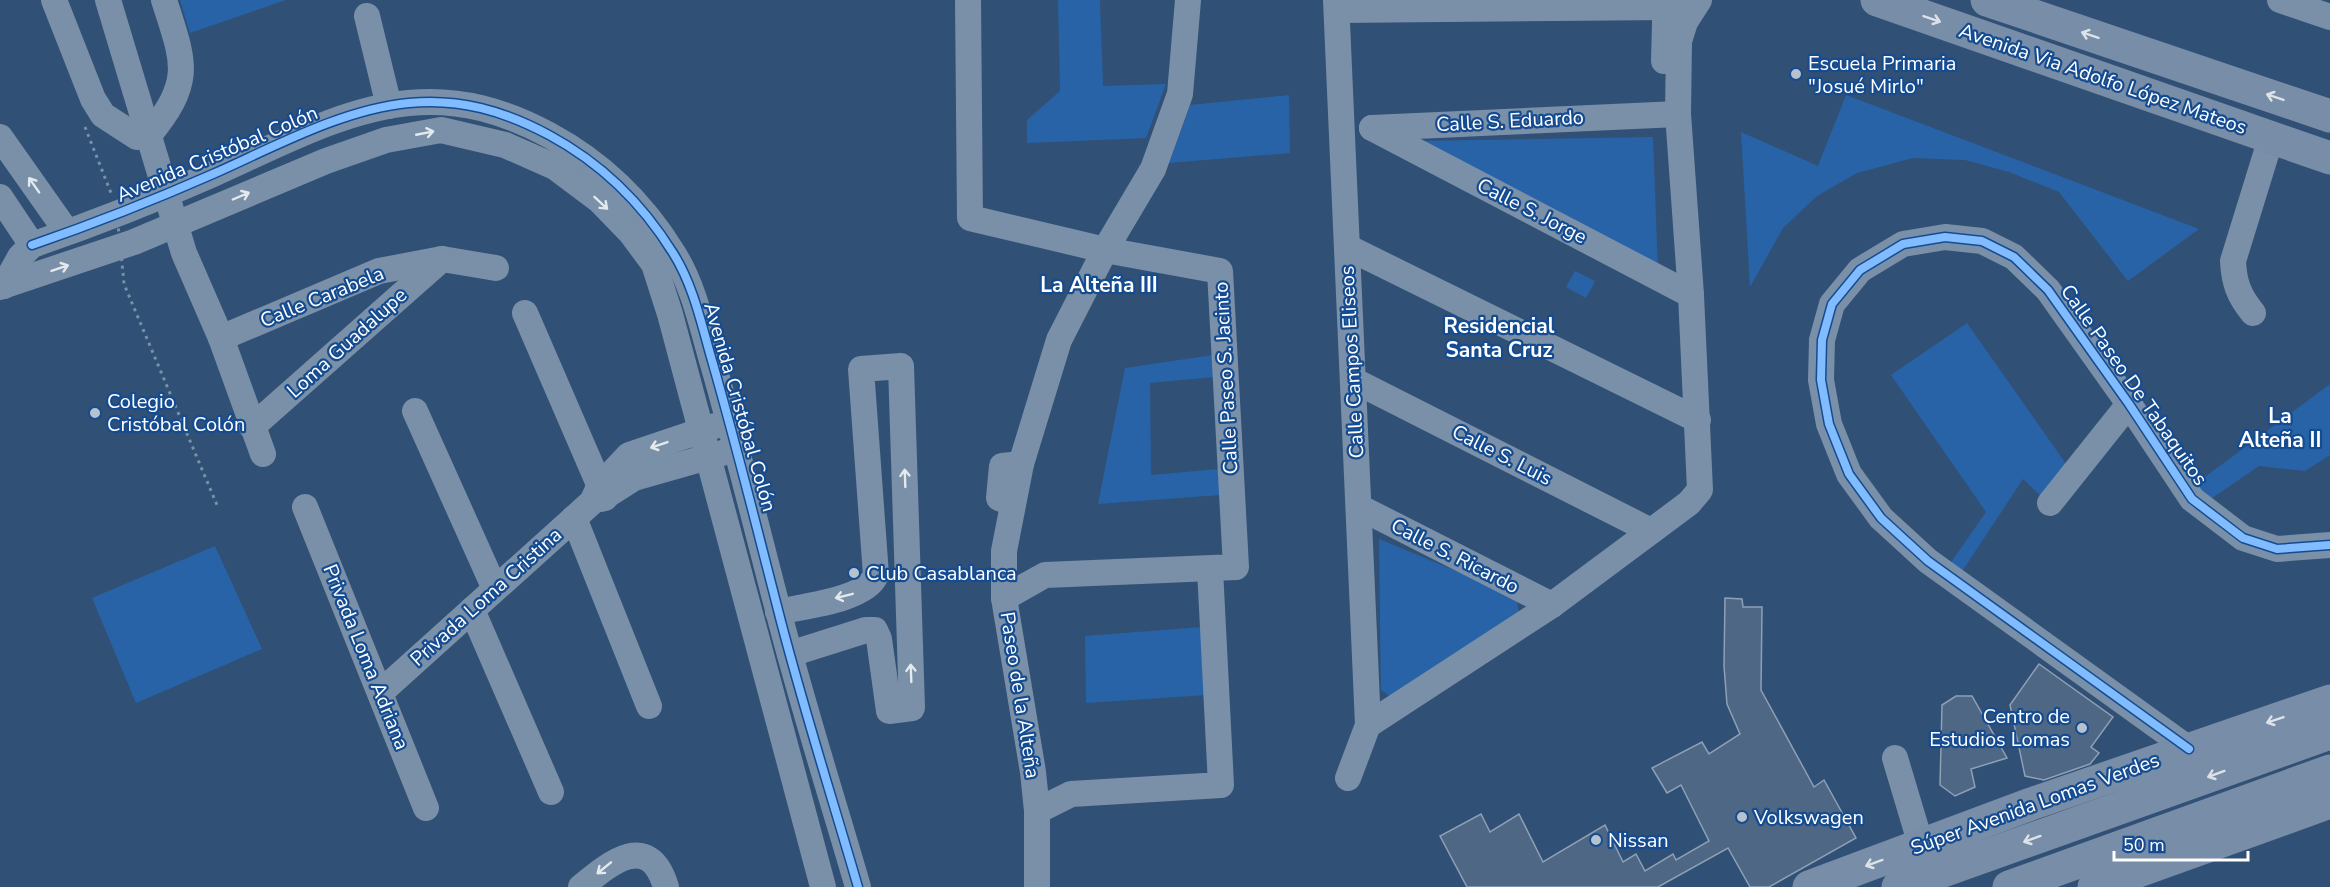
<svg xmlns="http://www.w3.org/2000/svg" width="2330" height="887" font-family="'Nunito Sans',sans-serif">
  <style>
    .green { fill: #2863a8 }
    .building { fill: #4e6784; stroke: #8ea0b6; stroke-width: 1.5 }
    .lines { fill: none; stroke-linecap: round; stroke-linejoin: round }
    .path { stroke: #7990a8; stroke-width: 3; stroke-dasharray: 3 4.5; stroke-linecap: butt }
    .minor { stroke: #7990a8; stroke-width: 26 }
    .major { stroke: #788da7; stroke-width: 33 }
    .path-bridge { stroke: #7990a8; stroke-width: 3; stroke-dasharray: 3 4.5; stroke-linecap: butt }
    .cycleway-casing { stroke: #154c91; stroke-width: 11 }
    .cycleway { stroke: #80bcff; stroke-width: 8 }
    .oneway { stroke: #dde2e9 }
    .oneway2 { stroke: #e4e9ee }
    .poi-dot { fill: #b7c2cf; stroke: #154c91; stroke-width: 2 }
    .labels { text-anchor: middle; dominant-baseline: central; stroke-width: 4.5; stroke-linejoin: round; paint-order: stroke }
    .poi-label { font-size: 20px; fill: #fff; stroke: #154c91; text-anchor: start }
    .street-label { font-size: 20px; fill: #fff; stroke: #154c91 }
    .neighbourhood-label { font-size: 21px; font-weight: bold; fill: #fff; stroke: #154c91 }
  </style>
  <rect width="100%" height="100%" fill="#315075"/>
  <!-- green -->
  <g class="green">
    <path d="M180 0H286L190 33Z"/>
    <path d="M1058 0H1100L1103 86 1166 84 1146 138 1027 143V120L1060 91Z"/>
    <path d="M1289 95 1290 153 1169 163 1190 105Z"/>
    <path d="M1846 95 2199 229 2128 281 2059 192 2009 172 1965 160 1913 158 1857 173 1817 196 1783 228 1750 287 1741 132 1818 166Z"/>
    <path d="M1653 137 1658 271 1419 141Z"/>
    <path d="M1575 271 1595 281 1586 298 1566 287Z"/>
    <path d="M1967 323 2069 468 2045 500 2023 479 1959 576 1947 568 1986 512 1891 375Z"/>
    <path d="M1213 355 1214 377 1150 383 1151 475 1219 469 1220 495 1098 504 1125 368Z"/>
    <path d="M2330 384V455L2305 471 2259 466 2205 503 2190 488Z"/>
    <path d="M1379 539 1468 576 1517 599 1519 616 1391 697 1381 690Z"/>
    <path d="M215 546 262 649 136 703 92 598Z"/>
    <path d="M1203 627 1207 695 1086 703 1085 636Z"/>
  </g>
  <!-- building -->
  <g class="building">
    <path d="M1725 598 1742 599 1743 607H1762L1761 690 1814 787 1824 780 1856 838 1769 887H1750L1728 848 1658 887H1467L1440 836 1481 814 1490 832 1519 814 1543 862 1605 825 1623 862 1636 854 1645 871 1673 854 1676 860 1709 841 1681 785 1667 793 1652 768 1702 742 1709 754 1740 734 1727 704 1724 666Z"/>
    <path d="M2039 664 2113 717 2091 747 2099 753 2090 764 2044 780 2025 776 2010 705Z"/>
    <path d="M1956 696H1972L2007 758 1971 769 1975 787 1955 796 1940 785 1942 705Z"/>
  </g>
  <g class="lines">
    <!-- path -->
    <g class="path">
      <path d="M85 127 111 193"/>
      <path d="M123 273 124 284 217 505"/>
    </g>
    <!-- minor -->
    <g class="minor">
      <path d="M54 0 93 99 103 115 137 137 149 135C194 80 184 63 164 0"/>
      <path d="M108 0 184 253 221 338 263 454"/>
      <path d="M968 0 970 218 1105 250 1220 271 1236 567 1045 575 1004 598"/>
      <path d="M1336 0 1368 725 1348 778"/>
      <path d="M2280 0 2330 17"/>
      <path d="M1337 10 1670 7"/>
      <path d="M367 16 389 106"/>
      <path d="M1664 61 1665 22 1675 0"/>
      <path d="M1372 128 1691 295"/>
      <path d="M1372 128 1678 114"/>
      <path d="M0 137 67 232"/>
      <path d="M0 197 32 245 20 257 4 286"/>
      <path d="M32 245C93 224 154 200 213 174 274 147 343 109 409 103 460 98 504 111 549 135 601 163 642 203 673 253 694 286 702 327 713 364 736 444 756 525 777 606 801 701 831 794 858 887"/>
      <path d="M1347 247 1698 420"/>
      <path d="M0 287 134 242 326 161 386 140 441 130 505 145 555 167 599 200 631 233 654 264 670 314 823 887"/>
      <path d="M525 313 605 498"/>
      <path d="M2253 313C2239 296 2234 283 2233 261L2271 138"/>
      <path d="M221 338 379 271 442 259 496 268"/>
      <path d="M1353 380 1651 531"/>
      <path d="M415 411 495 589"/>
      <path d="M252 427 442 259"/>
      <path d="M601 499 634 478 722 453"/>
      <path d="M1011 503 999 498 1002 466 1021 464"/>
      <path d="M2050 503 2129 404"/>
      <path d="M305 507 426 808"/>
      <path d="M1359 507 1552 605"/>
      <path d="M574 518 649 706"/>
      <path d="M472 610 551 792"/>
      <path d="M778 612C804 606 866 600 876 575L861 369 901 366 912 708 889 711 879 639 875 630H866L790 654"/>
      <path d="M381 692 592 502 599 487 629 455 715 426"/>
      <path d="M1368 725 1552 605 1689 503 1700 490 1691 295 1678 114 1679 41 1685 22 1699 0"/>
      <path d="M2189 749 1928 561 1881 518 1849 474 1829 424 1821 380 1822 340 1832 304 1860 270 1903 244 1945 237 1982 241 2014 257 2048 290 2129 404 2192 499 2243 538 2277 549 2330 545"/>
      <path d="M1895 758 1921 845"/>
      <path d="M1037 811 1071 794 1221 785 1210 569"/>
      <path d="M581 887C610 863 649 830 666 887"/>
      <path d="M1037 887V811L1033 772 1004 598V551L1021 464 1059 340 1105 250 1153 169 1180 94 1188 0"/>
    </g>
    <!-- major -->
    <g class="major">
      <path d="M1877 0 2330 158"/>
      <path d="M1987 0 2330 116"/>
      <path d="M1809 887 2031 804 2330 701"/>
      <path d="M1898 887 2330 733"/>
      <path d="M2009 887 2330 771"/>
      <path d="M2094 887 2330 802"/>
    </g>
    <!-- path-bridge -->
    <path class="path-bridge" d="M116 206 123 273"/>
    <defs>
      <g id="cycleway">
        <path d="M32 245C93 224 154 200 213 174 274 147 343 109 409 103 460 98 504 111 549 135 601 163 642 203 673 253 694 286 702 327 713 364 736 444 756 525 777 606 801 701 831 794 858 887"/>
        <path d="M2189 749 1928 561 1881 518 1849 474 1829 424 1821 380 1822 340 1832 304 1860 270 1903 244 1945 237 1982 241 2014 257 2048 290 2129 404 2192 499 2243 538 2277 549 2330 545"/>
      </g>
    </defs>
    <!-- cycleway casing -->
    <use href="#cycleway" class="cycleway-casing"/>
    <!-- cycleway -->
    <use href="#cycleway" class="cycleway"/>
  </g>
  <!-- one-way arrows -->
  <defs><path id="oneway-shaft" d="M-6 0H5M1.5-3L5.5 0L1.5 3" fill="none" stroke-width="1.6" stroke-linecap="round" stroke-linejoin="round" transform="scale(1.5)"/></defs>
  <g class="oneway">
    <use href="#oneway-shaft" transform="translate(1932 19) rotate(19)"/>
    <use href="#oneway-shaft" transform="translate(2090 35) rotate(-161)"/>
    <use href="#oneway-shaft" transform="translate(2275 97) rotate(-161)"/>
    <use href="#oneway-shaft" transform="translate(2275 720) rotate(161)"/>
    <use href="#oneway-shaft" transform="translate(2216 774) rotate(160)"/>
    <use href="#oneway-shaft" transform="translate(2032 839) rotate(160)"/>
    <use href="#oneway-shaft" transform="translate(1874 863) rotate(160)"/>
  </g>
  <g class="oneway2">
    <use href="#oneway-shaft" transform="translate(425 133) rotate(-11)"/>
    <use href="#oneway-shaft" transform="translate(34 185) rotate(-125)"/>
    <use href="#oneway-shaft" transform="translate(241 196) rotate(-23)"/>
    <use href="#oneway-shaft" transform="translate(601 203) rotate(43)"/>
    <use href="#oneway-shaft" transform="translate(60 268) rotate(-19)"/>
    <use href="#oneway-shaft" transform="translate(659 445) rotate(161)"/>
    <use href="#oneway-shaft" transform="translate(905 478) rotate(-92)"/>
    <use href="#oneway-shaft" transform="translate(844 596) rotate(166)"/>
    <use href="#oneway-shaft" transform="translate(911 673) rotate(-92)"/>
    <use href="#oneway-shaft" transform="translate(604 868) rotate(141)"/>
  </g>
  <!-- markers -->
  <g class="poi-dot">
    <circle cx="1796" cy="74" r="6"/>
    <circle cx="95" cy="413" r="6"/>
    <circle cx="854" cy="573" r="6"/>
    <circle cx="2082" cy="728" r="6"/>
    <circle cx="1742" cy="817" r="6"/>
    <circle cx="1596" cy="840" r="6"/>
  </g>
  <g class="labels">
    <!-- poi labels -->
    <g class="poi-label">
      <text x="1808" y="63">Escuela Primaria<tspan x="1808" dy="23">"Josué Mirlo"</tspan></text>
      <text x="107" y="401">Colegio<tspan x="107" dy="23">Cristóbal Colón</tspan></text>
      <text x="866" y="573">Club Casablanca</text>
      <text x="2070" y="716" text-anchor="end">Centro de<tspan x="2070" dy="23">Estudios Lomas</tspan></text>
      <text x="1754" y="817">Volkswagen</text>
      <text x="1608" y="840">Nissan</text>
    </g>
    <!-- street labels -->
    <g class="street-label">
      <text transform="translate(2103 79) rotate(19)">Avenida Via Adolfo López Mateos</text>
      <text transform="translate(1510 121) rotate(-3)">Calle S. Eduardo</text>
      <text transform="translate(217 154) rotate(-23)">Avenida Cristóbal Colón</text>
      <text transform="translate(1532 211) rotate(27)">Calle S. Jorge</text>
      <text transform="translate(322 297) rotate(-22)">Calle Carabela</text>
      <text transform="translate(347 343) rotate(-42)">Loma Guadalupe</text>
      <text transform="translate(1352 362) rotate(-93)">Calle Campos Eliseos</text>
      <text transform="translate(1226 378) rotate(-93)">Calle Paseo S. Jacinto</text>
      <text transform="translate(2134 385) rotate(55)">Calle Paseo De Tabaquitos</text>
      <text transform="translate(740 407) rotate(74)">Avenida Cristóbal Colón</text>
      <text transform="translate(1502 455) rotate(27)">Calle S. Luis</text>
      <text transform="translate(1455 556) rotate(27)">Calle S. Ricardo</text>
      <text transform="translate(486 597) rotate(-42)">Privada Loma Cristina</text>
      <text transform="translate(366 657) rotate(68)">Privada Loma Adriana</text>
      <text transform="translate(1020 695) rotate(81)">Paseo de la Alteña</text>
      <text transform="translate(2035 804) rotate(-20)">Súper Avenida Lomas Verdes</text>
    </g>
    <!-- neighbourhood labels -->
    <g class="neighbourhood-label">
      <text x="1099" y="285">La Alteña III</text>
      <text x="1499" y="326">Residencial<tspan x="1499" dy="24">Santa Cruz</tspan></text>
      <text x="2280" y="416">La<tspan x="2280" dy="24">Alteña II</tspan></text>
    </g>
  </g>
  <!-- scale -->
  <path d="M2114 851v9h134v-9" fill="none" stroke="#ffffff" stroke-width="3"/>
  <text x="2123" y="851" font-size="18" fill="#ffffff" stroke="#154c91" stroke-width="4.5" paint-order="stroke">50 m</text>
</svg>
